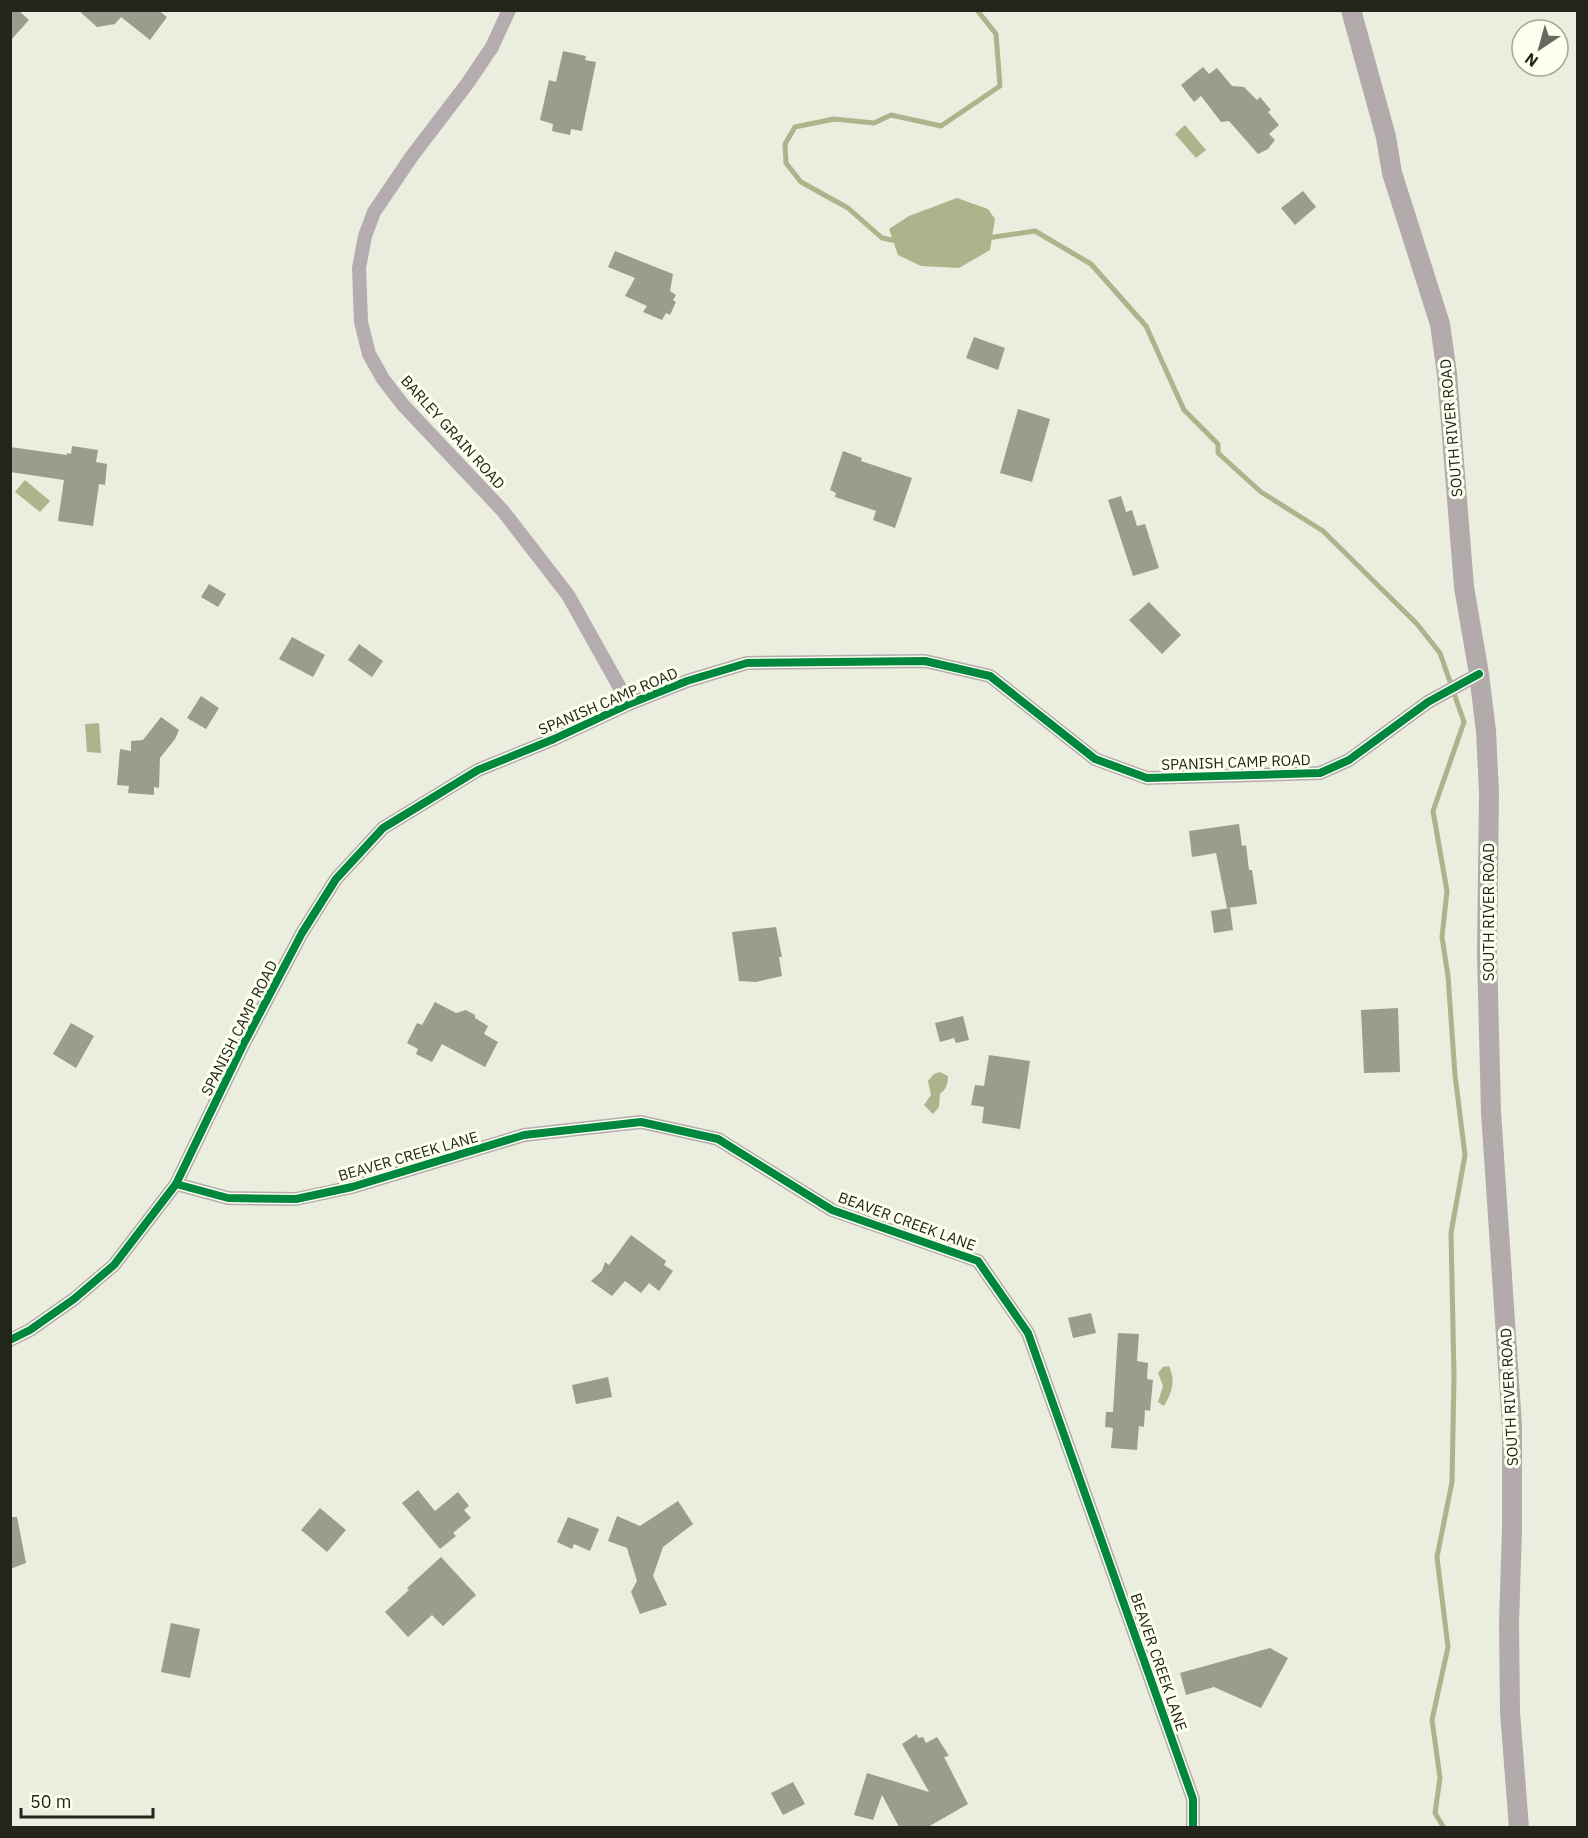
<svg xmlns="http://www.w3.org/2000/svg" width="1588" height="1838" font-family="'IBM Plex Sans',sans-serif">
  <style>
    .water { fill: #aeb38c }
    .lines { fill: none; stroke-linecap: round; stroke-linejoin: round }
    .stream { stroke: #aeb38c; stroke-width: 5 }
    .building { fill: #9a9c8c }
    .street { stroke: #b4acaf; stroke-width: 14 }
    .secondary { stroke: #b2aaab; stroke-width: 20 }
    .cycleway-casing { stroke: #fdffef; stroke-width: 11 }
    .cycleway { stroke: #00873e; stroke-width: 8 }
    .labels { text-anchor: middle; dominant-baseline: central; stroke-width: 6; stroke-linejoin: round; paint-order: stroke }
    .street-label { font-size: 15px; fill: #23241a; stroke: #fdffef }
  </style>
  <rect width="100%" height="100%" fill="#ebedde"/>
  <!-- water -->
  <g class="water">
    <path d="M1185 125 1206 150 1196 158 1175 134Z"/>
    <path d="M957 198 988 209 995 219 990 250 959 268 921 266 898 255 889 229 909 216Z"/>
    <path d="M25 480 50 501 40 512 15 492Z"/>
    <path d="M99 723 101 753 87 752 85 724Z"/>
    <path d="M940 1072 948 1076C948 1083 946 1090 940 1094L939 1107 933 1114 924 1105 931 1095 928 1081 934 1074Z"/>
    <path d="M1169 1366C1176 1382 1172 1392 1164 1406L1158 1402 1163 1386 1158 1373 1163 1367Z"/>
  </g>
  <g class="lines">
    <!-- stream -->
    <g class="stream">
      <path d="M987 238 1035 231 1091 264 1146 326 1184 410 1218 444V453L1261 492 1323 531 1417 624 1440 653 1464 722 1433 811 1447 891 1442 937 1448 976 1455 1075 1465 1155 1451 1233 1454 1376 1452 1482 1437 1557 1448 1647 1432 1720 1440 1778 1435 1813 1444 1828"/>
      <path d="M897 241 882 238 848 208 801 182 786 163 785 144 795 127 834 119 874 123 891 115 941 126 1000 86 996 34 977 10"/>
    </g>
  </g>
  <!-- building -->
  <g class="building">
    <path d="M10 10H18L29 20 10 41Z"/>
    <path d="M78 10H158L167 17 150 40 121 17 115 24 97 27Z"/>
    <path d="M563 51 586 56 585 60 596 62 582 131 571 129 570 135 552 131 553 124 540 120 549 80 556 82Z"/>
    <path d="M1203 67 1209 74 1217 68 1232 86 1244 87 1257 100 1260 97 1271 110 1268 112 1279 125 1269 134 1275 140 1268 149 1258 154 1229 121 1221 122 1201 96 1194 102 1181 85Z"/>
    <path d="M1303 191 1316 207 1295 225 1281 208Z"/>
    <path d="M615 251 673 274 670 291 676 295 673 300 676 302 670 315 666 313 662 320 643 312 647 306 625 296 635 278 608 267Z"/>
    <path d="M974 337 1005 348 998 370 966 358Z"/>
    <path d="M1018 409 1050 419 1032 482 1000 473Z"/>
    <path d="M72 446 98 450 96 462 107 464 105 485 99 484 93 526 58 521 64 480 10 472V447L67 455V453L71 454Z"/>
    <path d="M843 451 862 458 861 461 912 478 895 528 873 520 876 511 835 497 836 493 830 490Z"/>
    <path d="M1121 496 1126 512 1132 510 1137 526 1145 524 1159 568 1133 576 1108 500Z"/>
    <path d="M209 584 226 594 218 607 201 597Z"/>
    <path d="M1149 602 1181 635 1162 654 1129 620Z"/>
    <path d="M292 637 325 655 313 677 279 659Z"/>
    <path d="M359 644 383 661 372 677 348 660Z"/>
    <path d="M201 696 219 708 206 729 187 718Z"/>
    <path d="M161 717 179 730 175 739 160 758 159 788 154 787V795L128 793 129 786 117 785 120 749 131 751V741L143 740Z"/>
    <path d="M1239 824 1242 846 1246 845 1249 870H1252L1257 904 1227 908 1216 853 1192 857 1189 831Z"/>
    <path d="M1230 908 1233 930 1214 933 1211 911Z"/>
    <path d="M776 927 782 957H779L782 976 756 982 739 981 732 932Z"/>
    <path d="M435 1002 456 1013 466 1010 475 1015V1018L488 1026 484 1034 498 1042 485 1067 442 1044 432 1062 416 1054 418 1049 407 1043 417 1023 422 1025Z"/>
    <path d="M1398 1008 1400 1072 1364 1073 1361 1010Z"/>
    <path d="M963 1016 969 1040 956 1043 954 1038 940 1042 935 1023Z"/>
    <path d="M71 1023 94 1036 76 1068 53 1054Z"/>
    <path d="M989 1055 1030 1061 1020 1129 982 1123 984 1107 971 1105 975 1085 984 1086Z"/>
    <path d="M631 1235 666 1261 664 1265 673 1271 659 1291 649 1283 641 1293 625 1281 612 1296 591 1281 602 1271 605 1262 609 1265Z"/>
    <path d="M1091 1313 1096 1333 1073 1338 1068 1318Z"/>
    <path d="M1118 1333 1139 1334 1137 1361 1148 1363 1147 1379 1153 1380 1150 1411 1145 1410 1144 1427 1139 1426 1137 1450 1111 1448 1113 1428 1105 1427 1106 1412H1113Z"/>
    <path d="M608 1377 612 1397 576 1404 572 1385Z"/>
    <path d="M418 1490 435 1511 458 1492 469 1506 464 1510 471 1518 453 1533 456 1536 440 1549 402 1503Z"/>
    <path d="M678 1501 693 1524 663 1547 653 1576 667 1605 640 1614 631 1592 637 1581 627 1548 608 1541 617 1516 640 1526Z"/>
    <path d="M320 1508 346 1530 327 1552 301 1530Z"/>
    <path d="M10 1517H17L26 1563 10 1569Z"/>
    <path d="M568 1517 599 1529 590 1551 574 1544 572 1549 557 1542Z"/>
    <path d="M441 1557 476 1595 443 1626 432 1615 408 1637 385 1612 409 1590 407 1588Z"/>
    <path d="M171 1623 200 1629 190 1678 161 1672Z"/>
    <path d="M1270 1648 1288 1658 1261 1708 1214 1687 1186 1695 1180 1673Z"/>
    <path d="M917 1734 918 1738 923 1737 926 1743 937 1737 949 1756 944 1757 968 1804 928 1827H899L882 1795 873 1820 854 1815 867 1773 929 1792 902 1744Z"/>
    <path d="M793 1782 805 1804 783 1815 771 1793Z"/>
  </g>
  <g class="lines">
    <!-- street -->
    <g class="street">
      <path d="M509 10 492 47 467 84 412 156 374 212 365 236 359 268 361 322 369 354 383 379 403 405 503 511 568 595 629 704"/>
      <path d="M176 1184 228 1198 296 1199 352 1187 524 1135 641 1122 718 1139 832 1210 978 1261 1028 1333 1193 1799V1828"/>
      <path d="M10 1340 30 1330 74 1299 114 1265 176 1184 243 1045 302 933 336 879 383 828 478 770 554 739 629 704 687 681 747 663 925 661 990 676 1095 759 1147 778 1320 773 1349 760 1428 702 1479 674"/>
    </g>
    <!-- secondary -->
    <path class="secondary" d="M1351 10 1386 137 1392 173 1440 324 1447 374 1464 587 1479 674 1486 731 1489 793 1487 953 1491 1112 1512 1426V1529L1509 1623 1510 1712 1519 1828"/>
    <defs>
      <g id="cycleway">
        <path d="M176 1184 228 1198 296 1199 352 1187 524 1135 641 1122 718 1139 832 1210 978 1261 1028 1333 1193 1799V1828"/>
        <path d="M10 1340 30 1330 74 1299 114 1265 176 1184 243 1045 302 933 336 879 383 828 478 770 554 739 629 704 687 681 747 663 925 661 990 676 1095 759 1147 778 1320 773 1349 760 1428 702 1479 674"/>
      </g>
    </defs>
    <!-- cycleway casing -->
    <use href="#cycleway" class="cycleway-casing"/>
    <!-- cycleway -->
    <use href="#cycleway" class="cycleway"/>
  </g>
  <g class="labels">
    <!-- street labels -->
    <g class="street-label">
      <text transform="translate(1451 428) rotate(-95)">SOUTH RIVER ROAD</text>
      <text transform="translate(453 432) rotate(48)">BARLEY GRAIN ROAD</text>
      <text transform="translate(608 701) rotate(-23)">SPANISH CAMP ROAD</text>
      <text transform="translate(1236 762) rotate(-2)">SPANISH CAMP ROAD</text>
      <text transform="translate(1488 912) rotate(-90)">SOUTH RIVER ROAD</text>
      <text transform="translate(239 1028) rotate(-63)">SPANISH CAMP ROAD</text>
      <text transform="translate(408 1156) rotate(-16)">BEAVER CREEK LANE</text>
      <text transform="translate(907 1221) rotate(20)">BEAVER CREEK LANE</text>
      <text transform="translate(1509 1397) rotate(-93)">SOUTH RIVER ROAD</text>
      <text transform="translate(1159 1662) rotate(71)">BEAVER CREEK LANE</text>
    </g>
  </g>
  <!-- border -->
  <rect width="1588" height="1838" fill="none" stroke="#23241a" stroke-width="24"/>
  <!-- north arrow -->
  <g transform="translate(1540 48) rotate(216)"><circle r="28" fill="#fdffef" stroke="#a6a79a" stroke-width="1.5"/>
  <path d="M0-4.5L10 22L0 15L-10 22Z" fill="#696a5f"/>
  <text y="-9" font-size="16" font-weight="bold" text-anchor="middle" fill="#23241a">N</text>
  </g>
  <!-- scale -->
  <path d="M21 1808v9h132v-9" fill="none" stroke="#23241a" stroke-width="3"/>
  <text x="30" y="1808" font-size="18" fill="#23241a" stroke="#fdffef" stroke-width="4.5" paint-order="stroke">50 m</text>
</svg>
